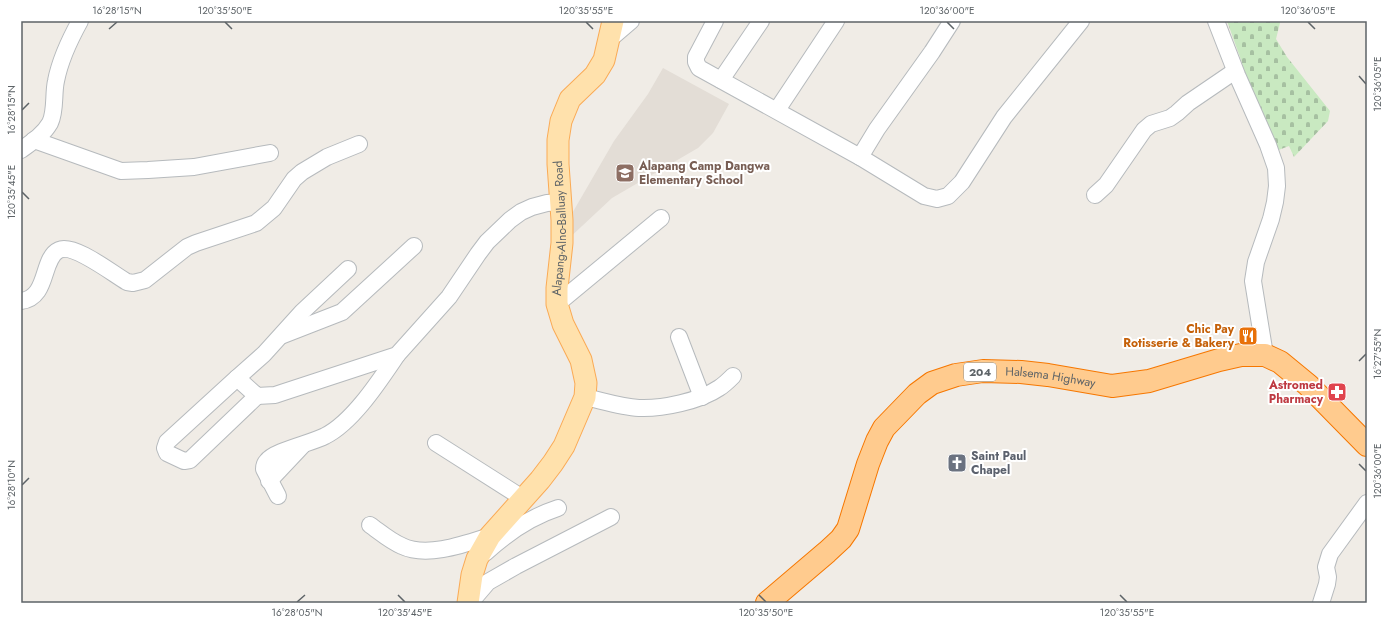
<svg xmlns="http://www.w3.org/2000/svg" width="1388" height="624" font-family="Jost,sans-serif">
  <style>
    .education { fill: #e3ddd6 }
    .cemetery { fill: url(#cemetery-stones) }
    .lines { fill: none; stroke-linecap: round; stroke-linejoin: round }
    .minor-casing { stroke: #b6babd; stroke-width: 18 }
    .major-casing { stroke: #faaa55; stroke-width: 23 }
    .highway-casing { stroke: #f67700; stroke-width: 24 }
    .minor { stroke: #fff; stroke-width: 16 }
    .major { stroke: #ffe1ac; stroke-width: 21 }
    .highway { stroke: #ffcb8e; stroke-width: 22 }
    .ticks { fill: none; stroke: #5d6367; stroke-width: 1.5 }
    .labels { text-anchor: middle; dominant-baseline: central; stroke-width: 4; stroke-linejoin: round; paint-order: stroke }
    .shield { fill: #fff; stroke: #8e9295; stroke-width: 1 }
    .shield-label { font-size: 11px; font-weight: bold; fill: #5d6367 }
    .education-label { font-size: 12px; font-weight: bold; fill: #785e54; stroke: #fff; text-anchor: start }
    .street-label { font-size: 12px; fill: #5d6367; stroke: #fff }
    .food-label { font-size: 12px; font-weight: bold; fill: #c56008; stroke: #fff; text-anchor: end }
    .health-label { font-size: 12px; font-weight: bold; fill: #be3a42; stroke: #fff; text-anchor: end }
    .worship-label { font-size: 12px; font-weight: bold; fill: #5b616d; stroke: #fff; text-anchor: start }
    .neatline { fill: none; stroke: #5d6367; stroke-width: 1.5 }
    .ticks-label { font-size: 10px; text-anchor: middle; fill: #5d6367 }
  </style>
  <defs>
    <pattern id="cemetery-stones" width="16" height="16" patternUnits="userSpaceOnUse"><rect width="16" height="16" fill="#c9e9c1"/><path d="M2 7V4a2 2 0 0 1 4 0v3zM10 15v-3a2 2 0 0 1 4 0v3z" fill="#a6c0a1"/></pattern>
  </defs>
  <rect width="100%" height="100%" fill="#f0ece6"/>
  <!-- education -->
  <path class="education" d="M663 68 729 104 713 133 698 148 612 198 566 241 563 229 614 141 648 94Z"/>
  <!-- cemetery -->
  <path class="cemetery" d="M1227 21H1279L1280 23 1276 39 1287 57 1330 111 1328 121 1294 157 1289 146 1276 151 1252 100 1241 60Z"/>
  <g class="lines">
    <defs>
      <g id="minor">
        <path d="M715 21 696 57V62L699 68 860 157 924 196 937 199 948 196 962 182 1004 117 1081 21"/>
        <path d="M1216 21 1237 75 1268 145 1276 168 1277 186 1275 202 1271 219 1256 262 1253 281 1265 355"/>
        <path d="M610 39 631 21"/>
        <path d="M721 80 761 21"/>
        <path d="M777 110 836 21"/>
        <path d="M34 140 121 171 148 170 194 167 270 153"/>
        <path d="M21 150C32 142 43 135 50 123 56 111 53 94 56 81 60 60 70 39 80 21"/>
        <path d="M860 157 877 129 932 52 952 21"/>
        <path d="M1095 195 1106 185 1144 130 1151 124 1170 118 1177 113 1188 103 1235 71"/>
        <path d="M348 269 302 312 264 354 237 378 257 396 275 395 284 392 397 355 449 297 478 254 487 242 510 220 521 212 532 207 547 203 561 202"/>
        <path d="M21 301C49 298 41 258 59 250 74 243 113 274 127 282L133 283 145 280 187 247 196 243 256 223 274 208 294 179 302 172 327 157 359 144"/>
        <path d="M557 304 661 218"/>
        <path d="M283 335 342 312 414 246"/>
        <path d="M679 337 702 397"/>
        <path d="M237 378 167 442 165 448 167 453 184 461 190 460 257 396"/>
        <path d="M585 397C603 401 621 407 639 408 662 409 700 401 719 388 724 385 729 380 733 376"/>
        <path d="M436 443 524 499"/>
        <path d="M269 481 302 446"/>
        <path d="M278 496 264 469C264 467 265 463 267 461 274 451 312 443 325 436 353 422 380 380 397 355"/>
        <path d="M370 525C380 532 390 541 402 546 427 558 465 544 490 536"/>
        <path d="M485 553C507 533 530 517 558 508"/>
        <path d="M470 603 488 582 516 566 611 517"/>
        <path d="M1321 603 1327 584 1328 577 1326 567 1330 554 1367 503"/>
      </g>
      <g id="major">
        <path id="s1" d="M468 603 472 575 477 559 490 536 540 480 553 463 564 446 585 397 586 383 581 360 563 324 557 304V288L562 243V220L558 164V140L561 121 570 99 595 75 604 60 613 21"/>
      </g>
      <g id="highway">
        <path id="s2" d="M767 603 827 552 841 539 848 529 868 464 877 441 884 428 917 394 932 383 956 375 983 371 1021 372 1048 375 1112 386 1149 381 1219 360 1241 355H1265L1280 362 1308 385 1367 445"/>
      </g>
    </defs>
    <!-- minor casing -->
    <use href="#minor" class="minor-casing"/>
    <!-- major casing -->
    <use href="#major" class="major-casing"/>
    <!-- highway casing -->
    <use href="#highway" class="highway-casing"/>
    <!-- minor -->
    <use href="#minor" class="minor"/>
    <!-- major -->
    <use href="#major" class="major"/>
    <!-- highway -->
    <use href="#highway" class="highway"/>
  </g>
  <!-- ticks -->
  <path class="ticks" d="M225 22 232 29M586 22 593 29M947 22 954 29M1308 22 1315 29M109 29 117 22M1359 76 1366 84M22 110 29 103M22 192 29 199M1359 361 1366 354M1359 464 1366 471M22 485 29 478M398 595 405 602M759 595 766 602M1120 595 1127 602M297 602 305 595"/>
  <!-- icons -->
  <defs>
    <symbol id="school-square" viewBox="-11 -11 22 22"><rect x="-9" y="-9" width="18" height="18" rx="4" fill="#8d6e63" stroke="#fff"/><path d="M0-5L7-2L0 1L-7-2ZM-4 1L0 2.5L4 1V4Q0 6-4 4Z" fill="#fff"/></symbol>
    <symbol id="restaurant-square" viewBox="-11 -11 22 22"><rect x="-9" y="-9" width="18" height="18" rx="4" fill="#e8710a" stroke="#fff"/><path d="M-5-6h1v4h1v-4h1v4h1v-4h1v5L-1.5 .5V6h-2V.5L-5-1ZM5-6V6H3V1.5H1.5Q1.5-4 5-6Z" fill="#fff"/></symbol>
    <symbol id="pharmacy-square" viewBox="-11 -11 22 22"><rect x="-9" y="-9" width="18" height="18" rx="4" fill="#e0444e" stroke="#fff"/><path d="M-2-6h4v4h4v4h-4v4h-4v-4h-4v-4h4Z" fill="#fff"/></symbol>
    <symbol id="church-square" viewBox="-11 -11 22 22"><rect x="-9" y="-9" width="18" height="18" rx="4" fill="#6b7280" stroke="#fff"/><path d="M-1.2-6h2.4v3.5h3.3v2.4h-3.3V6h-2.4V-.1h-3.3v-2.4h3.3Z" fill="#fff"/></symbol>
  </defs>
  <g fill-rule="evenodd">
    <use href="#school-square" x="614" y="162" width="22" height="22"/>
    <use href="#restaurant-square" x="1237" y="325" width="22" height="22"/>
    <use href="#pharmacy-square" x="1326" y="381" width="22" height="22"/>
    <use href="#church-square" x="946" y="452" width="22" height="22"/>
  </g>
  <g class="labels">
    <!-- shield labels -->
    <rect class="shield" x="964" y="363" width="32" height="18" rx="3"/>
    <g class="shield-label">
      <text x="980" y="372">204</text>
    </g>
    <!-- education labels -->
    <g class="education-label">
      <text x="639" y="166">Alapang Camp Dangwa<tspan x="639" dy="14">Elementary School</tspan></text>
    </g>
    <!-- street labels -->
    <g class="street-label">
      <text stroke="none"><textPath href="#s1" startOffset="416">Alapang-Alno-Balluay Road</textPath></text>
      <text stroke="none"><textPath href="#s2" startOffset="404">Halsema Highway</textPath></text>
    </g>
    <!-- food labels -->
    <g class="food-label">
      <text x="1234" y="329">Chic Pay<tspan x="1234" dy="14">Rotisserie &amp; Bakery</tspan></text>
    </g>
    <!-- health labels -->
    <g class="health-label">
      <text x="1323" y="385">Astromed<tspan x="1323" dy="14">Pharmacy</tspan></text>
    </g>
    <!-- worship labels -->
    <g class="worship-label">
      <text x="971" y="456">Saint Paul<tspan x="971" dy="14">Chapel</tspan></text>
    </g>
  </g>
  <!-- border -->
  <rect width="1388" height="624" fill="none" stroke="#ffffff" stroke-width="44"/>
  <rect x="22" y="22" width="1344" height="580" class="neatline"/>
  <g class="ticks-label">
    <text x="117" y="14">16°28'15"N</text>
    <text x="225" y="14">120°35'50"E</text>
    <text x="586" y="14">120°35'55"E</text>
    <text x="947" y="14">120°36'00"E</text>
    <text x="1308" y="14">120°36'05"E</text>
    <text transform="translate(1377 84) rotate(-90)" y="4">120°36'05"E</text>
    <text transform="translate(11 110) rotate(-90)" y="4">16°28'15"N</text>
    <text transform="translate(11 192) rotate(-90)" y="4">120°35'45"E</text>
    <text transform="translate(1377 354) rotate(-90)" y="4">16°27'55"N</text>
    <text transform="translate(1377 471) rotate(-90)" y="4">120°36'00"E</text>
    <text transform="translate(11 485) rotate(-90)" y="4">16°28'10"N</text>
    <text x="297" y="616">16°28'05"N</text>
    <text x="405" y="616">120°35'45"E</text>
    <text x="766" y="616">120°35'50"E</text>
    <text x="1127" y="616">120°35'55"E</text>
  </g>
</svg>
